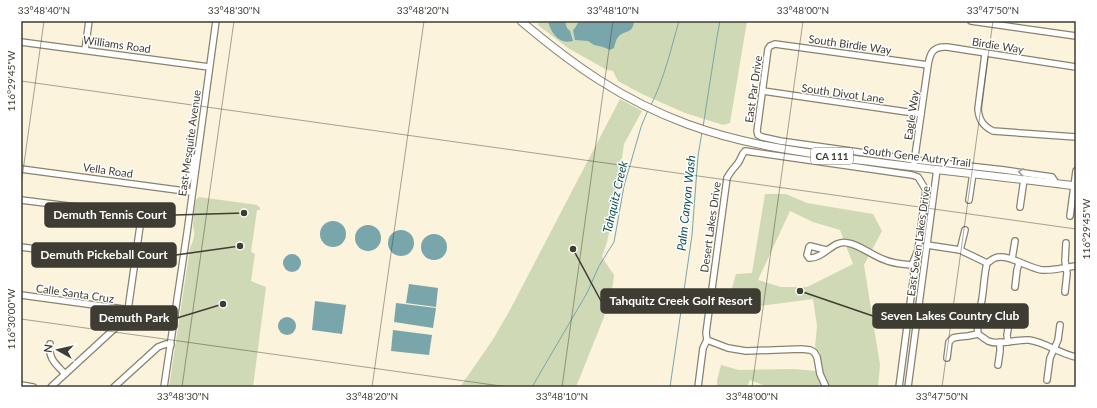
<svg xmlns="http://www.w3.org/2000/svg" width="1097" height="408" font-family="Lato,sans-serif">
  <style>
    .green { fill: #d0d9b5; fill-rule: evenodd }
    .water { fill: #78a6ab }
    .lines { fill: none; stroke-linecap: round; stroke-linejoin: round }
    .stream { stroke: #78a6ab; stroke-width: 1 }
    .minor-casing { stroke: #89826d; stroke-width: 8 }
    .major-casing { stroke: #89826d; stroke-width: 9 }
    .minor { stroke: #fff; stroke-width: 5.5 }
    .major { stroke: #fff; stroke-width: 7 }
    .oneway { stroke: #9f9e99 }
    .ticks { fill: none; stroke: #3f3c33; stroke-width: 1; stroke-opacity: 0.45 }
    .labels { text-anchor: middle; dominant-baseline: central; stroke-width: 3; stroke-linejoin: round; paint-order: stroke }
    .shield { fill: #fff; stroke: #797670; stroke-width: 1 }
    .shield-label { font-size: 10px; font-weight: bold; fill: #3f3c33 }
    .street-label { font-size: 11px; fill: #3f3c33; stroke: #fff }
    .water-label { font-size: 12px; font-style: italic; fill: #0a5157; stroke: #fff }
    .leader { fill: none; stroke: #3f3c33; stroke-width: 1.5 }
    .callout-dot { fill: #3f3c33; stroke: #fff; stroke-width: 1.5 }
    .callout { fill: #3f3c33; stroke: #3f3c33; stroke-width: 1.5 }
    .callout-label { font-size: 12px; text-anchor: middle; font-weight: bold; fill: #fff }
    .neatline { fill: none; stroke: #3f3c33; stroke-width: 1.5 }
    .ticks-label { font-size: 10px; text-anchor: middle; fill: #3f3c33 }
  </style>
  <rect width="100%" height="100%" fill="#fbf3dc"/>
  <!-- green -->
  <g class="green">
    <path d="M539 21H747L730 123 723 125 685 113 642 94 618 81 613 71 607 70 568 48 538 25Z"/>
    <path d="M620 99 642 111 624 144 616 201 607 242 602 257 614 275 613 284 604 317 576 387H460L492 341 510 310Z"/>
    <path d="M765 194H786L807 203 873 214 882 231 864 265 880 365 878 387H768L750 380 747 387H717V380L721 365 739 370 795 369 816 371 820 353 815 347 817 326 813 299 745 308 732 309 730 295 736 274 752 273ZM790 211 813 222 840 230 853 264 807 287H781L758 280Z"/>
    <path d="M199 197 257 205 260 208V210H257L251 252 255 254 251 281 266 287 253 387H169L190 248C193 241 196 235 193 227L194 208 196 200Z"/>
  </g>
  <!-- water -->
  <g class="water">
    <path d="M548 21H565L567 28 570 31 573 41C559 45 551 33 548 21Z"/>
    <path d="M579 21H634C633 34 625 30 619 36 616 39 615 44 614 48L610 50 603 47 594 45 588 41 575 40 573 30 575 28Z"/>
    <circle cx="333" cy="234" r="13"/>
    <circle cx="368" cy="238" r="13"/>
    <circle cx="401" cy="243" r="13"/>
    <circle cx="434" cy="247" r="13"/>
    <circle cx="292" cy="263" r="9"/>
    <path d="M409 284 438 288 436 307 406 303Z"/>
    <path d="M315 301 346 305 342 334 312 330Z"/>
    <path d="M396 303 436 308 433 328 394 322Z"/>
    <circle cx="287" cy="326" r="9"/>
    <path d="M393 330 432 335 429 355 391 351Z"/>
  </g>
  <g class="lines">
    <!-- stream -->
    <g class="stream">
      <path d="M651 105C664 79 671 49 679 21"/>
      <path d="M703 127 717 37 720 21"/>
      <path d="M532 387 587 293 599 266 614 242 624 186 641 127 648 110"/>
      <path d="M670 387 692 235 698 156 702 132"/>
    </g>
    <defs>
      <g id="minor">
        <path d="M971 21 1076 36"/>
        <path d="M21 42 209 67"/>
        <path d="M85 50 89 21"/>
        <path d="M985 54 978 109C979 120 983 126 993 131L1076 137"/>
        <path d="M928 65 775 44 770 46 768 49 757 131 758 135 762 137 780 141 915 160 1004 170 1052 177 1056 183"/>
        <path d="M763 91 921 114"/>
        <path d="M914 163 928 65C930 53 933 46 947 47L1076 67"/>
        <path d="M21 169 192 192"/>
        <path d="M182 191C191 182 190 168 195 157"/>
        <path d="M21 200 132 214 140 218V226L128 310 126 318 51 387"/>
        <path d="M969 200 973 173"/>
        <path d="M1020 207 1024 179"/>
        <path d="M1070 216 1076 171"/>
        <path d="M927 245 960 250 987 263C989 262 992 259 995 258 1007 253 1028 268 1042 270 1053 271 1065 267 1076 266"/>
        <path d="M21 247 134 262"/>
        <path d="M826 250 810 246 809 247 807 255 809 258C824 259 833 239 848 243 860 245 873 256 885 260 894 264 903 264 912 265"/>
        <path d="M960 250 965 230"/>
        <path d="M1012 259 1015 241"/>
        <path d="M987 263C984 275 984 287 982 299 980 311 976 321 978 334 981 336 985 339 988 341 999 346 1017 339 1029 340 1045 342 1060 354 1076 357"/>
        <path d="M1015 287 1017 270 1019 263"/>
        <path d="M1065 292 1067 273 1065 261 1066 243"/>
        <path d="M21 295 175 316"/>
        <path d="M707 340 728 348 746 351 801 349 810 350 814 352 817 357 820 374 826 387"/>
        <path d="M1008 342 1007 335 1010 317"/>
        <path d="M50 344C48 359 56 364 65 374"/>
        <path d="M947 358 949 342 953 338 958 337 968 336 978 334"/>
        <path d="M998 365 1000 351V342"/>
        <path d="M1047 380 1050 358 1058 340 1060 325"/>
        <path d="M21 385 33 387"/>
        <path d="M114 387 158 347 166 344 171 345"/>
        <path d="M164 387 187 233 216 21"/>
        <path d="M698 387 703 348 707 340 706 333 727 178C730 172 734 168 738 163 741 159 741 155 745 151L912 175 918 177 926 190 918 250 912 265 914 274 899 387"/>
        <path d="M908 387 937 169"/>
      </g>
      <path id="major" d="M521 21C573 65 622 100 687 124 738 143 792 151 845 158 922 169 999 176 1076 186"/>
    </defs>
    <!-- minor casing -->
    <use href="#minor" class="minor-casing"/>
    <!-- major casing -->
    <use href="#major" class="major-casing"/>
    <!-- minor -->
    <use href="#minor" class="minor"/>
    <!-- major -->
    <use href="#major" class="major"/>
  </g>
  <!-- one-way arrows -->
  <defs><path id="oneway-chevron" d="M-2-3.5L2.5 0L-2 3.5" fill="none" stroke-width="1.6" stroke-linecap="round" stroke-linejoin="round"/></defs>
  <use class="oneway" href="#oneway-chevron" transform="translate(1021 172) rotate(-171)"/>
  <!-- ticks -->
  <path class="ticks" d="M21 81 1076 229M21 185 44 21M21 319 508 387M182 387 234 21M372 387 424 21M562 387 613 21M752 387 803 21M942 387 993 21"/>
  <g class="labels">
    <!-- shield labels -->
    <rect class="shield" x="811" y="148" width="42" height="16" rx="3"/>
    <g class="shield-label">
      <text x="832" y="156">CA 111</text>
    </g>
    <!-- street labels -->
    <g class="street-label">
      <text transform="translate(117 44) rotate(8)">Williams Road</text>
      <text transform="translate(850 44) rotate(8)">South Birdie Way</text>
      <text transform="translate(998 45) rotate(9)">Birdie Way</text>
      <text transform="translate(753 89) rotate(-82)">East Par Drive</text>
      <text transform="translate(843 93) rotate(8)">South Divot Lane</text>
      <text transform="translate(911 115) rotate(-82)">Eagle Way</text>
      <text transform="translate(189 143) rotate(-82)">East Mesquite Avenue</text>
      <text transform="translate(917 156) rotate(7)">South Gene Autry Trail</text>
      <text transform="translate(108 170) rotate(8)">Vella Road</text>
      <text transform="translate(710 227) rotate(-82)">Desert Lakes Drive</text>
      <text transform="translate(918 241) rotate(-82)">East Seven Lakes Drive</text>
      <text transform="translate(75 293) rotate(8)">Calle Santa Cruz</text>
    </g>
    <!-- water labels -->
    <g class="water-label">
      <text transform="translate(615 197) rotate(-77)">Tahquitz Creek</text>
      <text transform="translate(686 203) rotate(-84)">Palm Canyon Wash</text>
    </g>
  </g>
  <!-- callouts -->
  <path class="leader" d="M244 213L175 215M240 246L176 255M573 249L601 301M800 291L873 316M223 304L177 318"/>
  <g class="callout-dot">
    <circle cx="244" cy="213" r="4"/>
    <circle cx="240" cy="246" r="4"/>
    <circle cx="573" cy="249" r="4"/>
    <circle cx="800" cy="291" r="4"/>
    <circle cx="223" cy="304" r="4"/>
  </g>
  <g class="callout">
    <rect x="45" y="203" width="130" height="24" rx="4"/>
    <rect x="32" y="243" width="144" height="24" rx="4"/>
    <rect x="601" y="289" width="159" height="24" rx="4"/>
    <rect x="873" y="304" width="155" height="24" rx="4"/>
    <rect x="91" y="306" width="86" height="24" rx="4"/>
  </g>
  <g class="callout-label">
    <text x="110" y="219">Demuth Tennis Court</text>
    <text x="104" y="259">Demuth Pickeball Court</text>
    <text x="681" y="305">Tahquitz Creek Golf Resort</text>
    <text x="950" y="320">Seven Lakes Country Club</text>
    <text x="134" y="322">Demuth Park</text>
  </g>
  <!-- border -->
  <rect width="1097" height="408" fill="none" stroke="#ffffff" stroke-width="44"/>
  <!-- north arrow -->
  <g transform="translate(58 350) rotate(278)" stroke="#ffffff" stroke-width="3" paint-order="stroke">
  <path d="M0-3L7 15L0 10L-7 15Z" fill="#3f3c33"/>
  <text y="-6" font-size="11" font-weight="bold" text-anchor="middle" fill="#3f3c33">N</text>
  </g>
  <rect x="22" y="22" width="1053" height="364" class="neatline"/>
  <g class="ticks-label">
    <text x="44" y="14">33°48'40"N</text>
    <text x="234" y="14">33°48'30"N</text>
    <text x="423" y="14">33°48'20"N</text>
    <text x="613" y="14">33°48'10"N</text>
    <text x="803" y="14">33°48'00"N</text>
    <text x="993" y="14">33°47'50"N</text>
    <text transform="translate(11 81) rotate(-90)" y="4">116°29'45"W</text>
    <text transform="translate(1086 229) rotate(-90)" y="4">116°29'45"W</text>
    <text transform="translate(11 319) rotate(-90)" y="4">116°30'00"W</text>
    <text x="183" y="400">33°48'30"N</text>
    <text x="372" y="400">33°48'20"N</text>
    <text x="562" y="400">33°48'10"N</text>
    <text x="752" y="400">33°48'00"N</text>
    <text x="942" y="400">33°47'50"N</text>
  </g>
</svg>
